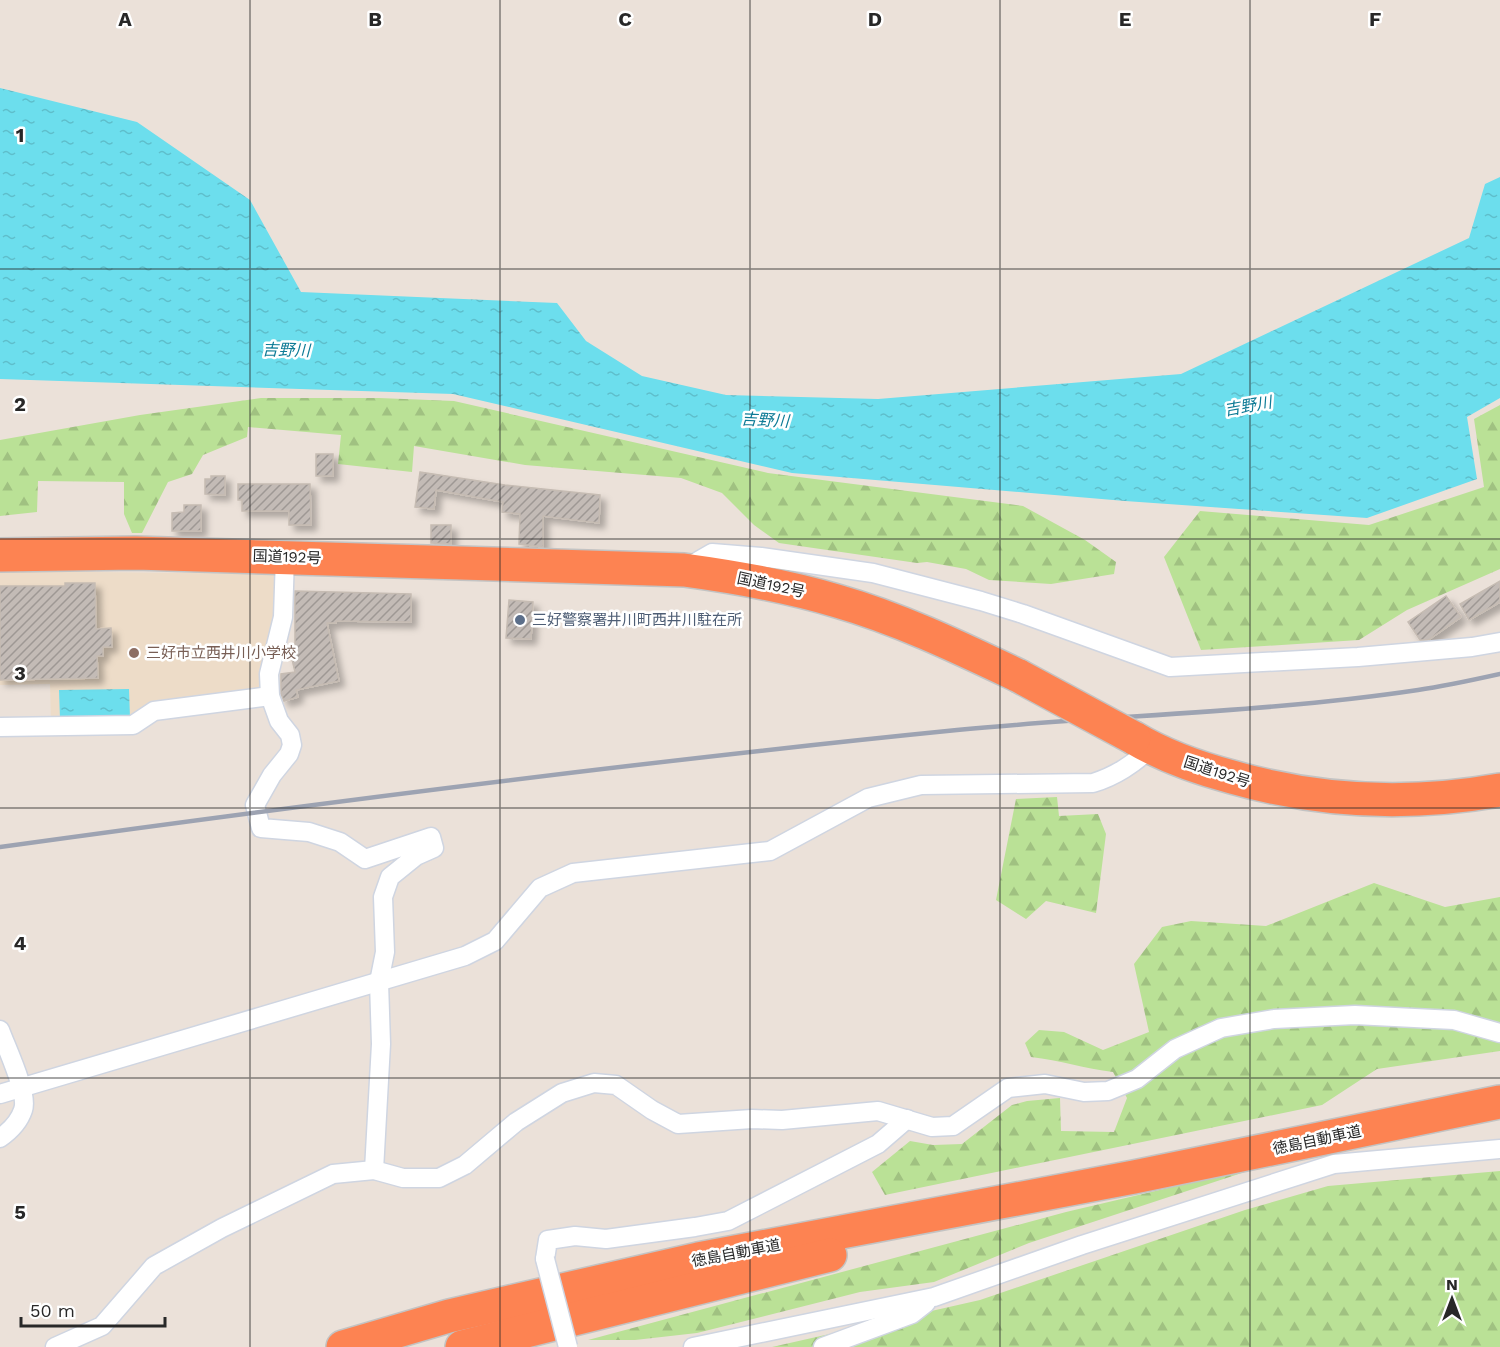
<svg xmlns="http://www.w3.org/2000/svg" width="1500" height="1347" font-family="'Work Sans','Noto Sans JP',sans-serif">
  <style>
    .education { fill: #eddcc8 }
    .forest { fill: url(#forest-firs) }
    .water { fill: url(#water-ripples) }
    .building { fill: url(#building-hatch); stroke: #c6bcb3; stroke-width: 1.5; filter: url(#shadow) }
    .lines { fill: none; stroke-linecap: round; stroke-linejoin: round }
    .street-casing { stroke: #cfd5e1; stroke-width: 21 }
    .highway-casing { stroke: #c3c3c3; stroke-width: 36 }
    .street { stroke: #fff; stroke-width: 18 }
    .highway { stroke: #fd8352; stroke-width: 33 }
    .rail { stroke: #9da3b2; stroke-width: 4.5 }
    .street-bridge-casing { stroke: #cfd5e1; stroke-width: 21; stroke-linecap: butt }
    .highway-bridge-casing { stroke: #c3c3c3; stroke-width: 36; stroke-linecap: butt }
    .street-bridge { stroke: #fff; stroke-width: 18 }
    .highway-bridge { stroke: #fd8352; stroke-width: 33 }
    .grid { fill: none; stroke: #282828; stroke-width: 1.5; stroke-opacity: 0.55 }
    .service-dot { fill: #5c6f8a; stroke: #fff; stroke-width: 2 }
    .education-dot { fill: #8d6e63; stroke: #fff; stroke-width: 2 }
    .labels { text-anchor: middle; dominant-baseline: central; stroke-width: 5; stroke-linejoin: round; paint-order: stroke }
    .street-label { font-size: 15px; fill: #282828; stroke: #fff }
    .service-label { font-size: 15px; fill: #4e5e75; stroke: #fff; text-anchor: start }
    .education-label { font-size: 15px; fill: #785e54; stroke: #fff; text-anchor: start }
    .water-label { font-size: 16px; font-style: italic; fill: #0e7b96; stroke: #fff }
    .grid-label { font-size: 20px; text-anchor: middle; font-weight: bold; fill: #282828; stroke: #fff; stroke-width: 5; stroke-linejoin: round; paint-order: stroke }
  </style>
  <defs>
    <pattern id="forest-firs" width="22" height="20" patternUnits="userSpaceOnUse" patternTransform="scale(1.5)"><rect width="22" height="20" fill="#bae196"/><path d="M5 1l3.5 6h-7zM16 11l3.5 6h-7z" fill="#a0c181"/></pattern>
    <pattern id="water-ripples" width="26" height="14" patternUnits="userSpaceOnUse" patternTransform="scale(1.5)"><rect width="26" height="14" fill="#6cdeed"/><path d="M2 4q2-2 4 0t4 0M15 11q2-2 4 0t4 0" fill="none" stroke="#5ebecb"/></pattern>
    <pattern id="building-hatch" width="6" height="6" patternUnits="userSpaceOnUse" patternTransform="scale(1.5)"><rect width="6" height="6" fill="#c3bbb6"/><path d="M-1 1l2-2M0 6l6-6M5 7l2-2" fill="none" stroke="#9e9894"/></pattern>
    <filter id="shadow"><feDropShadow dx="5.5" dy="5.5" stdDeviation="3" flood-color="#0004"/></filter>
  </defs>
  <rect width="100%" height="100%" fill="#ebe1d9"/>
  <!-- education -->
  <path class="education" d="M0 571 276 574 274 621 258 693 127 720 51 722 50 684 0 685Z"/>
  <!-- forest -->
  <g class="forest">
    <path d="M261 398H379L454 401 768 473 1023 506 1085 540 1116 562 1114 574 1051 584 989 580 966 569 927 562 917 563 779 543 754 525 722 493 681 478 525 465 414 446 412 472 338 464 341 435 248 427 247 437 203 455 192 474 168 482 142 533H132L124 514V482L38 481 37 512 0 516V440L140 415Z"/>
    <path d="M1500 405V569L1407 610 1359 640 1201 650 1164 557 1200 511 1369 525 1484 487 1474 419Z"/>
    <path d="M1057 797 1059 816 1098 814 1106 834 1096 913 1046 901 1026 919 996 900 1016 799Z"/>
    <path d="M1374 883 1445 907 1500 897V1051L1377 1069 1322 1105 885 1195 872 1172 910 1141 933 1145 962 1144 1012 1105 1027 1101 1060 1098 1061 1131 1114 1132 1127 1098 1113 1072C1085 1069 1060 1060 1031 1057L1025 1043 1039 1030 1064 1032 1103 1050 1149 1032 1134 964 1162 927 1191 921 1266 926Z"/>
    <path d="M1266 1165 1029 1243 934 1282 860 1292 697 1333 635 1340H588L1066 1212Z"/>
    <path d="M1500 1171V1347H772L980 1300 1245 1210 1328 1186Z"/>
  </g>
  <!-- water -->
  <g class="water">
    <path d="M0 88 137 122 250 200 301 292 557 303 586 341 642 376 726 395 878 399 1181 374 1469 238 1485 184 1500 177V398L1467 417 1477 479 1367 518 1125 501 792 473 453 394 0 379Z"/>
    <path d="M129 689 130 718 60 719 59 690Z"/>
  </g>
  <!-- building -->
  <g class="building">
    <rect x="316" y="454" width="17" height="22"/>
    <path d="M420 472 505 485 600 495 599 523 543 516V547L519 544 520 514 502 512 503 502 436 490 434 509 415 507Z"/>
    <path d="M211 476H225V495L205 494V479H211Z"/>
    <path d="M238 484H310L311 525H289V511H242V500H238Z"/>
    <path d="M184 505H201V531H172V513L184 512Z"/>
    <path d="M431 525H451V544L431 543Z"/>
    <path d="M1500 581V602L1469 620 1460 604Z"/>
    <path d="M65 583H95L96 629 111 628 112 647H103V656H97L98 678 0 680V586H65Z"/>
    <path d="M295 591 411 594V622L336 621V623H327L339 681 296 690 298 697 284 701 281 694V674L295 672 290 651 295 649Z"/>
    <path d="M1446 596 1461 617 1428 640H1420L1408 622Z"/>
    <path d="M509 600 533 602 531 639 506 638Z"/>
  </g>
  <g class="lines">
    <defs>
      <g id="street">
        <path d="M285 557 283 617 269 674 270 696 279 721 290 735 292 745 289 754 272 775 255 805 261 828 309 832 340 842 365 859 431 837 434 848 416 856 390 877 383 897 385 952 379 982 381 1044 374 1170"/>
        <path d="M686 568 712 553 761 557 873 573 981 601 1023 614 1170 667 1358 657 1472 647 1500 642"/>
        <path d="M0 727 133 725 154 711 270 696"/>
        <path d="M0 1030C6 1047 29 1094 23 1110 19 1122 10 1131 0 1138"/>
        <path d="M0 1094 465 956 495 941 540 888 573 873 770 851 868 798 921 785 1093 783C1116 776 1133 764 1151 748"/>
        <path d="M545 1259 548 1240 575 1236 606 1239 695 1227 728 1221 878 1144 907 1119"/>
        <path d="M55 1347 102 1326 154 1266 222 1228 333 1174 374 1170 403 1178H439L465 1165 516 1122 562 1093 594 1083 616 1085 652 1110 678 1124 752 1119 782 1120 878 1111 932 1127 953 1126 1008 1088 1045 1084 1084 1092 1108 1091 1137 1079 1175 1049 1221 1028 1274 1019 1355 1015 1454 1020 1500 1033"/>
        <path d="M693 1347 934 1297 1082 1245 1334 1164 1500 1149"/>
        <path d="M823 1347 912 1314 926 1303"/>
      </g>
      <g id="highway">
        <path d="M0 555 136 553 684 570C736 577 787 586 837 601 900 619 960 648 1019 676"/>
        <path d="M1134 738C1164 756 1198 768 1232 777 1319 802 1410 806 1500 790"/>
        <path d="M343 1347 449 1316 698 1259 1134 1177 1500 1102"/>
        <path d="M462 1347 830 1255"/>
      </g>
    </defs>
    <!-- street casing -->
    <use href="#street" class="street-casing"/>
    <!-- highway casing -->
    <use href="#highway" class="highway-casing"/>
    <!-- street -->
    <use href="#street" class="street"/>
    <!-- highway -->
    <use href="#highway" class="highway"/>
    <!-- rail -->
    <path class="rail" d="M0 847C318 803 637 762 957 730 1110 715 1265 713 1418 690 1446 686 1473 680 1500 674"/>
    <defs>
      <path id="street-bridge" d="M545 1259 568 1347"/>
      <path id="highway-bridge" d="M1019 676 1134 738"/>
    </defs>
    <!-- street-bridge casing -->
    <use href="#street-bridge" class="street-bridge-casing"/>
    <!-- highway-bridge casing -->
    <use href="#highway-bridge" class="highway-bridge-casing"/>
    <!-- street-bridge -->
    <use href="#street-bridge" class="street-bridge"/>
    <!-- highway-bridge -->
    <use href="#highway-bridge" class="highway-bridge"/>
  </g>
  <!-- grid -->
  <path class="grid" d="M250 0V1347M500 0V1347M750 0V1347M1000 0V1347M1250 0V1347M0 269H1500M0 539H1500M0 808H1500M0 1078H1500"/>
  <!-- markers -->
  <circle class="service-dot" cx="520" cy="620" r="6"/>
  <circle class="education-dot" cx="134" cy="653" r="6"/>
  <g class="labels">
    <!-- street labels -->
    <g class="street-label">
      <text transform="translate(287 557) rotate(2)">国道192号</text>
      <text transform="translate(771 585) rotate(12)">国道192号</text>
      <text transform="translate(1217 772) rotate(18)">国道192号</text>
      <text transform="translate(1317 1140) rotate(-12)">徳島自動車道</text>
      <text transform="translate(736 1253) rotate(-11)">徳島自動車道</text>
    </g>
    <!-- service labels -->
    <g class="service-label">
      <text x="532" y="620">三好警察署井川町西井川駐在所</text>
    </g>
    <!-- education labels -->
    <g class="education-label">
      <text x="146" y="653">三好市立西井川小学校</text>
    </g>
    <!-- water labels -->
    <g class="water-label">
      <text transform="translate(286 350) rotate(1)">吉野川</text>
      <text transform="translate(1248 406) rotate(-10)">吉野川</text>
      <text transform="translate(765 420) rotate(3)">吉野川</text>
    </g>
  </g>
  <g class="grid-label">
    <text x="125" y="26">A</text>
    <text x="375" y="26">B</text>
    <text x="625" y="26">C</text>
    <text x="875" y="26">D</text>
    <text x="1125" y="26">E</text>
    <text x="1375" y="26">F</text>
    <text x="20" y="142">1</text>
    <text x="20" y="411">2</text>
    <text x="20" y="680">3</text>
    <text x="20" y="950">4</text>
    <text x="20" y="1219">5</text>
  </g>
  <!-- north arrow -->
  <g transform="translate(1452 1299)" stroke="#ffffff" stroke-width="4.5" paint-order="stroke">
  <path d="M0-4.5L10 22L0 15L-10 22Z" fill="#282828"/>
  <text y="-9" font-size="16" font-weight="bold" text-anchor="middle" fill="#282828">N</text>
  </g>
  <!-- scale -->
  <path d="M21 1317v9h144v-9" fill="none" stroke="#282828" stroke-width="3"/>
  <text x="30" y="1317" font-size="18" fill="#282828" stroke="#ffffff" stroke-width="4.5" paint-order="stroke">50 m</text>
</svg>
